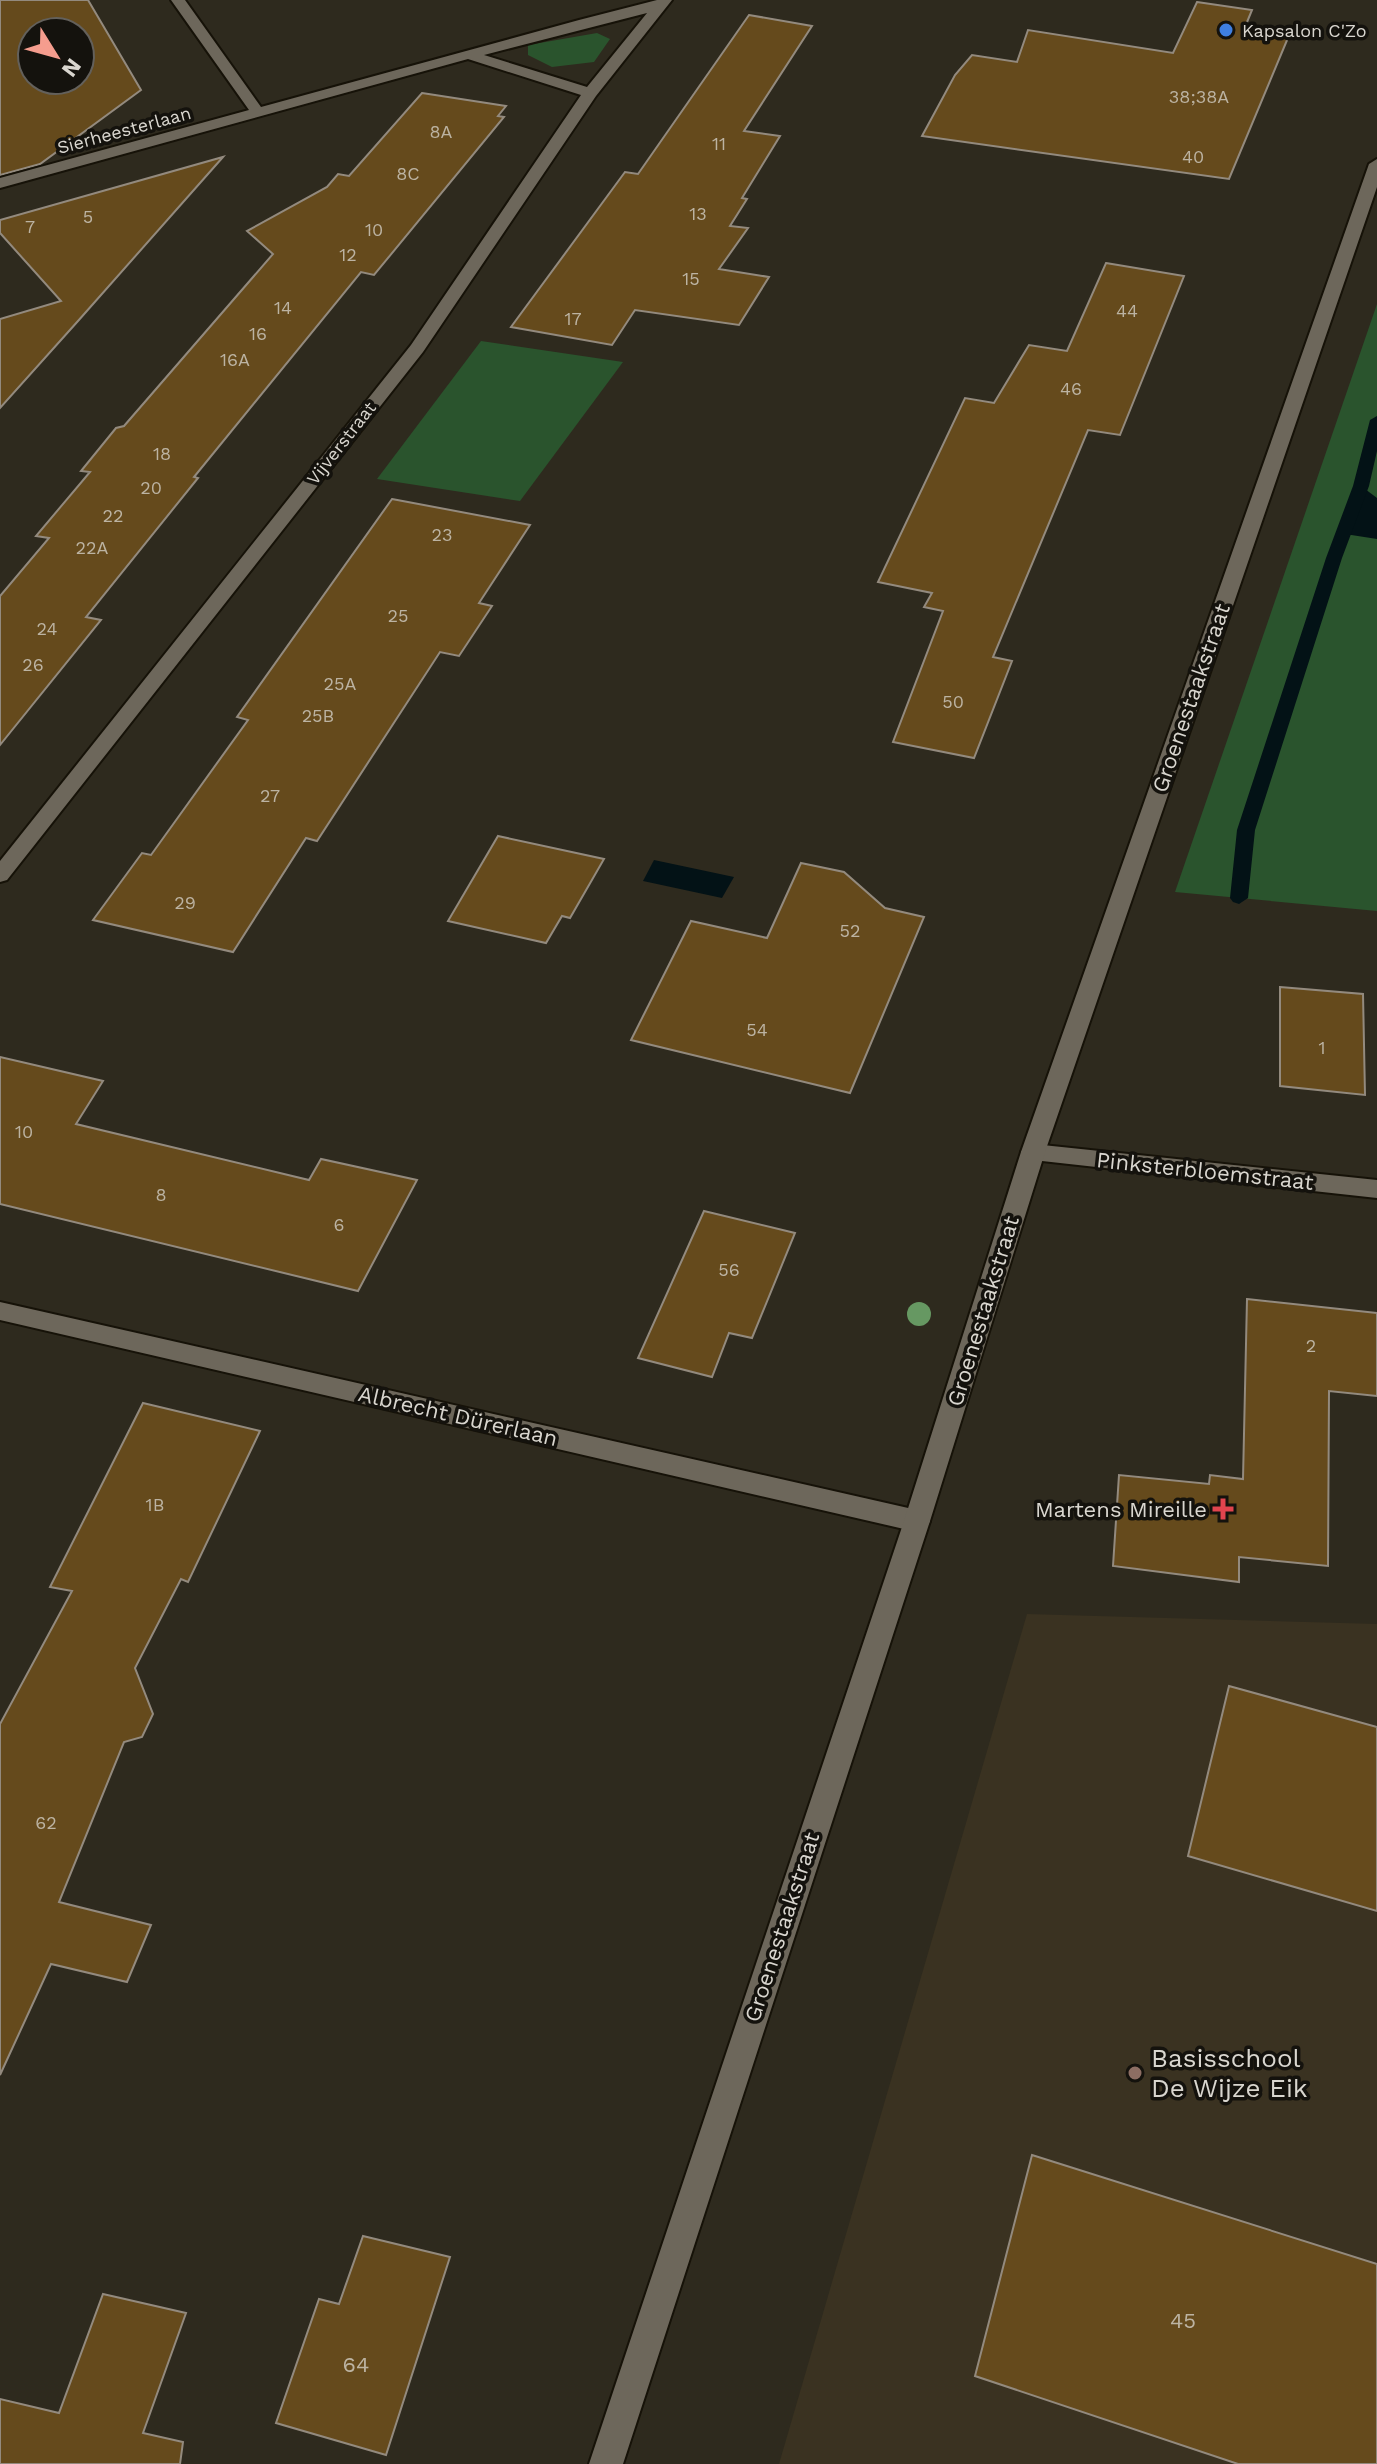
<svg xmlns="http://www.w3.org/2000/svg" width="1377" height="2464" font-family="'Work Sans',sans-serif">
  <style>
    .built { fill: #3a3221 }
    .green { fill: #2a542d }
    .water { fill: #031216 }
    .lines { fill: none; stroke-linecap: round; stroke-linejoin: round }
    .stream { fill: #031216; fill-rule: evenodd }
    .building { fill: #654a1c; stroke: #938a7e; stroke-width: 2; fill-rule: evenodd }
    .minor-casing { stroke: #161208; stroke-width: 4 }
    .tertiary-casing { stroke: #161208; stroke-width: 4 }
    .minor { fill: #6d675b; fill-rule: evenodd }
    .tertiary { fill: #6d675b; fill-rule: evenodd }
    .tree { fill: #669862 }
    .shop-dot { fill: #3f7fe0; stroke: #14120d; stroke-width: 3 }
    .health-dot { fill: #e0444e; stroke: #14120d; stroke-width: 3 }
    .education-dot { fill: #8d6e63; stroke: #14120d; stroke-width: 3 }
    .labels { text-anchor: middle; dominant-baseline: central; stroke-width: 7; stroke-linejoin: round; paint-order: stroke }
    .far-poi-label { font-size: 18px; fill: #d9d6cf; stroke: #14120d; text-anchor: start }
    .number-label { font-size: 18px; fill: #bcb3a2 }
    .far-street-label { font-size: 18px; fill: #d9d6cf; stroke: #14120d }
    .street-label { font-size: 22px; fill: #d9d6cf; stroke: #14120d }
    .poi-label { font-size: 22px; fill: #d9d6cf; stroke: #14120d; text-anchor: end }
    .near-number-label { font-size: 22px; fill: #bcb3a2 }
    .near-poi-label { font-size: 26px; fill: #d9d6cf; stroke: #14120d; text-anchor: start }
  </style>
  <rect width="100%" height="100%" fill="#2e2a1e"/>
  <!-- built -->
  <path class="built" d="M1027 1614 1377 1624V2464H779Z"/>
  <!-- green -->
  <g class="green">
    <path d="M597 33 610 39 594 62 552 67 528 55V45Z"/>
    <path d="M1377 304V911L1175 892Z"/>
    <path d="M481 341 623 362 520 501 377 479Z"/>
  </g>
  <!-- water -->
  <g class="water">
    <path d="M1361 486 1377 498V539L1345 534Z"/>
    <path d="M654 860 734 877 722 898 643 881Z"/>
  </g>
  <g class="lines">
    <!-- stream -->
    <path class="stream" d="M1377 416V451L1369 486 1342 558 1255 830 1248 898 1239 904 1233 902 1230 898 1237 830 1326 558 1353 486 1370 420Z"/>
  </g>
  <!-- building -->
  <g class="building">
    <path d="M0 0H88L141 90 40 164 0 175ZM32 32H80V80H32Z"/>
    <path d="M1197 2 1252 10 1245 27 1290 33 1229 179 922 136 955 75 972 55 1017 62 1028 30 1173 53Z"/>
    <path d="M749 15 812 26 744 131 780 136 742 198 747 199 730 226 748 228 719 269 769 277 739 325 635 310 612 345 511 327 625 172 638 174Z"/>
    <path d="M422 93 506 106 498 116 504 117 374 275 361 272 194 477 198 478 86 617 101 620 0 745V596L49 538 36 536 90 472 81 471 116 428 124 426 273 254 247 231 327 187 338 174 349 176Z"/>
    <path d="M223 157 78 321 0 408V319L61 301 0 233V220Z"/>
    <path d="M1106 263 1184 276 1120 435 1088 430 993 657 1012 661 974 758 893 742 943 611 924 607 932 593 878 582 965 398 994 403 1029 345 1067 351Z"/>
    <path d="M392 499 530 525 479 603 492 606 459 656 440 652 317 841 306 838 233 952 93 920 142 853 151 855 248 720 237 717Z"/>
    <path d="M498 836 604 859 570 918 562 916 546 943 448 921Z"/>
    <path d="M801 863 844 872 885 908 924 917 850 1093 631 1040 691 921 767 938Z"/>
    <path d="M1280 987 1363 994 1365 1095 1280 1086Z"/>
    <path d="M0 1057 103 1081 76 1124 309 1180 321 1159 417 1180 358 1291 0 1204Z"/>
    <path d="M704 1211 795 1233 752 1338 729 1333 712 1377 638 1358Z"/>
    <path d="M1247 1299 1377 1313V1396L1329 1391 1328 1566 1239 1557V1582L1113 1566 1119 1475 1209 1484 1210 1475 1243 1479Z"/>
    <path d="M143 1403 260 1431 188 1582 181 1579 135 1668 153 1714 142 1737 124 1742 59 1902 151 1925 127 1982 51 1964 0 2075V1724L72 1591 50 1587Z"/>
    <path d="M1229 1686 1377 1727V1911L1188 1856Z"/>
    <path d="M1032 2155 1377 2264V2464H1238L975 2376Z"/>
    <path d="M363 2236 450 2257 386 2455 276 2423 319 2299 339 2304Z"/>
    <path d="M103 2294 186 2313 143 2433 183 2442 180 2464H0V2399L59 2413Z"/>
  </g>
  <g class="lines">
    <defs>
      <g id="minor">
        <path d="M171 0H185L261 107 579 20 657 0H672L596 96 423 352 7 880 0 882V861L411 345 581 95 468 59 0 188V178L249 110ZM647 13 587 87 484 55Z"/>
        <path d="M1033 1144 1377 1180V1198L1033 1160 1025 1158 1021 1152 1025 1146Z"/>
        <path d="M0 1302 917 1510 926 1513 930 1521 926 1529 917 1532 0 1320Z"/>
      </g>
      <path id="tertiary" d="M1377 159V187L1045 1152 930 1521 623 2464H589L904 1521 1021 1152 1369 164Z"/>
    </defs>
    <!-- minor casing -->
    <use href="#minor" class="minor-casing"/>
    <!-- tertiary casing -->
    <use href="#tertiary" class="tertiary-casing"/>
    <!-- minor -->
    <use href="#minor" class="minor"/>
    <!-- tertiary -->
    <use href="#tertiary" class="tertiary"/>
  </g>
  <!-- trees -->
  <circle class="tree" cx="919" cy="1314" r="12"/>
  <!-- markers -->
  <circle class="shop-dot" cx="1226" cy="30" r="8"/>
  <path class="health-dot" d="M1219 1497h8v8h8v8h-8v8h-8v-8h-8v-8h8z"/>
  <circle class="education-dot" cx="1135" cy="2073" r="8"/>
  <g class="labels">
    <!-- far-poi labels -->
    <g class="far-poi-label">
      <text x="1242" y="30">Kapsalon C'Zo</text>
    </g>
    <!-- number labels -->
    <g class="number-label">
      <text x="1199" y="96">38;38A</text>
      <text x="441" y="131">8A</text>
      <text x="719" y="143">11</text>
      <text x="1193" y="156">40</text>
      <text x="408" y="173">8C</text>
      <text x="698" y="213">13</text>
      <text x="88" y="216">5</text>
      <text x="30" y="226">7</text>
      <text x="374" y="229">10</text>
      <text x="348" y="254">12</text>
      <text x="691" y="278">15</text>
      <text x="283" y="307">14</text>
      <text x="1127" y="310">44</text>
      <text x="573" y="318">17</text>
      <text x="258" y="333">16</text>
      <text x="235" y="359">16A</text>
      <text x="1071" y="388">46</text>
      <text x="162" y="453">18</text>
      <text x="151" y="487">20</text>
      <text x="113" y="515">22</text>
      <text x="442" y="534">23</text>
      <text x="92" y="547">22A</text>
      <text x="398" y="615">25</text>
      <text x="47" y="628">24</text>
      <text x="33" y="664">26</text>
      <text x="340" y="683">25A</text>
      <text x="953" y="701">50</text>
      <text x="318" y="715">25B</text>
      <text x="270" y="795">27</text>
      <text x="185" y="902">29</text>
      <text x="850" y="930">52</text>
      <text x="757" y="1029">54</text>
      <text x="1322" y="1047">1</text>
      <text x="24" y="1131">10</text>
      <text x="161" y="1194">8</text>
      <text x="339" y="1224">6</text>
      <text x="729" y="1269">56</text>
      <text x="1311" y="1345">2</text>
      <text x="155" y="1504">1B</text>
      <text x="46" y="1822">62</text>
    </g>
    <!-- far-street labels -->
    <g class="far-street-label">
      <text transform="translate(124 130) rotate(-15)">Sierheesterlaan</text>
      <text transform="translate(341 443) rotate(-52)">Vijverstraat</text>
    </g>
    <!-- street labels -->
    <g class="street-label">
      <text transform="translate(1191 698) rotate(-71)">Groenestaakstraat</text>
      <text transform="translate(1205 1171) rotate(6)">Pinksterbloemstraat</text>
      <text transform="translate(983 1311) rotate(-73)">Groenestaakstraat</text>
      <text transform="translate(458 1416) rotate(13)">Albrecht Dürerlaan</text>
      <text transform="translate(782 1927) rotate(-72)">Groenestaakstraat</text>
    </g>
    <!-- poi labels -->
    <g class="poi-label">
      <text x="1207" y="1509">Martens Mireille</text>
    </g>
    <!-- near-number labels -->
    <g class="near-number-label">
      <text x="1183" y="2320">45</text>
      <text x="356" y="2364">64</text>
    </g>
    <!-- near-poi labels -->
    <g class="near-poi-label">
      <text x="1151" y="2058">Basisschool<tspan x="1151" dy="30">De Wijze Eik</tspan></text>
    </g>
  </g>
  <!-- north arrow -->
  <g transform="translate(56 56) rotate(127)"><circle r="38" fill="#14120d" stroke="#63605b" stroke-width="2"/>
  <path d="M0-6L14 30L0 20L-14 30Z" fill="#f59d8e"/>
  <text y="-12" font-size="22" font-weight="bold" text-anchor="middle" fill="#d9d6cf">N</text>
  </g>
</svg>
